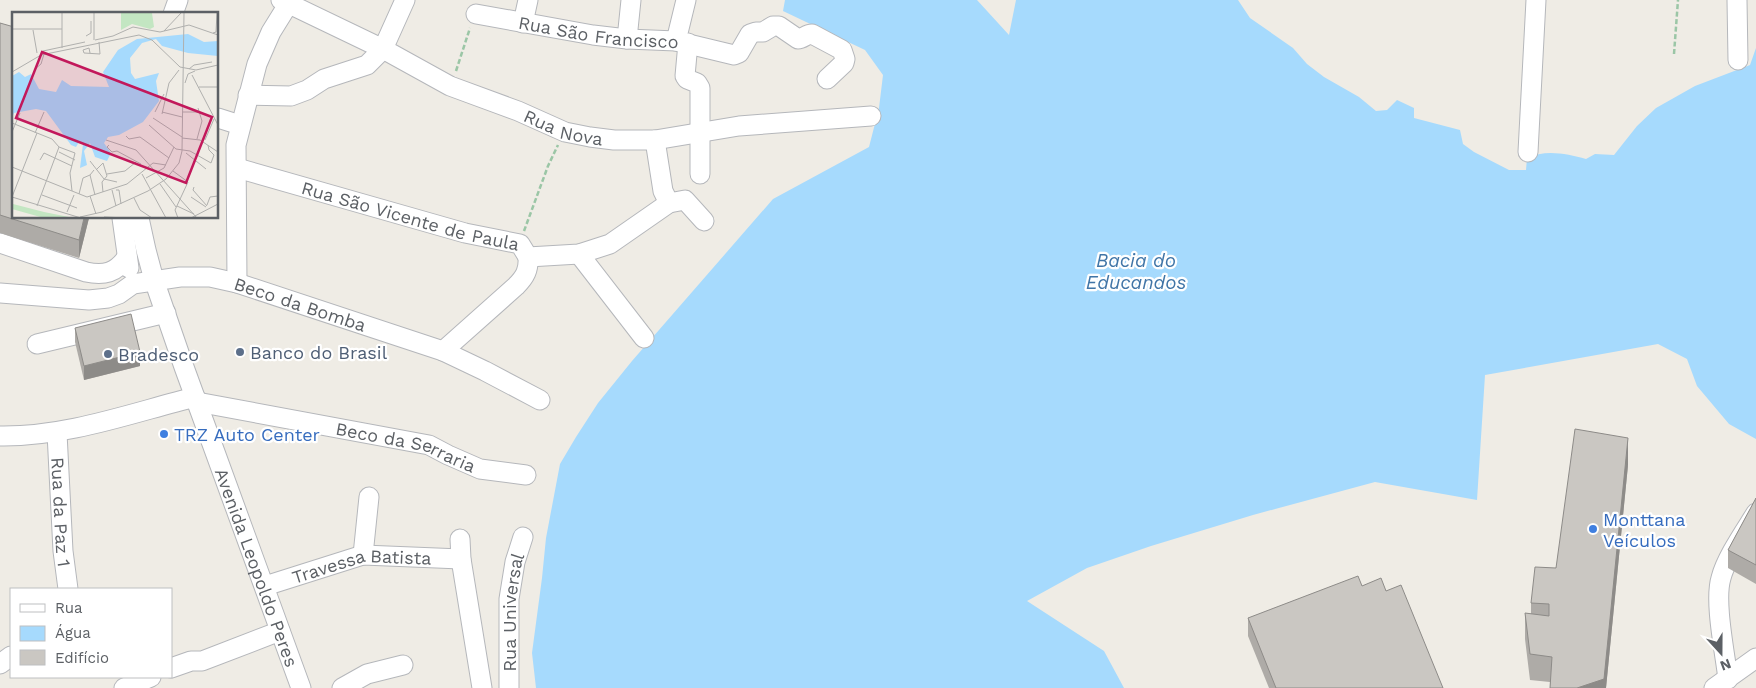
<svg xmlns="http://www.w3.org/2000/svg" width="1756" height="688" font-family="'Work Sans',sans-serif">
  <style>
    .water { fill: #a6dafd }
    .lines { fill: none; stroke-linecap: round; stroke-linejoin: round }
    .minor-casing { stroke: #b5b7bb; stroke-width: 21 }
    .path { stroke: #9bc6a6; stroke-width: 2.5; stroke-dasharray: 5 2.5; stroke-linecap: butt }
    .minor { stroke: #fff; stroke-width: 19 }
    .wall { fill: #aeaba7 }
    .shaded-wall { fill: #8d8b88 }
    .building { fill: #cac7c2; stroke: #8d8b88 }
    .service-dot { fill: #5c6f8a; stroke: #fff; stroke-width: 2 }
    .shop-dot { fill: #3f7fe0; stroke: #fff; stroke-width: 2 }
    .labels { text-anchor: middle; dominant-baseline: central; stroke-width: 4.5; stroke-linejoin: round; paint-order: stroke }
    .street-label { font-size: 18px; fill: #5c6065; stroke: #fff }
    .service-label { font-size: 18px; fill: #4e5e75; stroke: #fff; text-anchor: start }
    .shop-label { font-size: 18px; fill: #366cbe; stroke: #fff; text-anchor: start }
    .water-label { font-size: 19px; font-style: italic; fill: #4075a7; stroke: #fff }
    .inset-road { fill: none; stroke: #b0b0ae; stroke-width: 1 }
    .view { fill: #c2185b; fill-opacity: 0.15; stroke: #c2185b; stroke-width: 2.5 }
    .inset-edge { fill: none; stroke: #5c6065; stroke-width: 2.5 }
  </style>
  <rect width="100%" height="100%" fill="#efece5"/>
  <!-- water -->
  <path class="water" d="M785 0H977L1009 35 1016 0H1238L1250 18 1293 48 1307 64 1324 77 1359 97 1376 111 1387 110 1397 100 1414 108V118L1460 130 1463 144 1474 152 1509 170H1526L1527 158C1546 149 1567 154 1586 159L1595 154 1614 155 1637 126 1656 108 1695 86 1750 65 1756 48V439L1729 424 1697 386 1687 359 1658 344 1485 375 1477 500 1375 482 1253 515 1151 546 1087 568 1027 601 1104 651 1124 688H536L532 653 542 578 546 538 560 464 576 437 598 403 632 361 773 199 869 147 879 108 883 75 865 50 783 11Z"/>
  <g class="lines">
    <defs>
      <g id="minor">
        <path id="s1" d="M281 0 383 49 450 86 518 111 565 132 590 137 614 140H655L739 126 871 116"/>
        <path d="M1737 0 1738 60"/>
        <path d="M173 14 178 0"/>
        <path id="s2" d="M476 14 593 35 627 39 676 41 734 55 739 53 750 34 756 32H763L773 26H779L798 39C803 39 806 34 812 34L842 50 845 59 844 63 827 79"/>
        <path d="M523 23 528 0"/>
        <path d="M627 39 631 0"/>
        <path d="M676 41 686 0"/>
        <path d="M688 43 685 76 687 79 697 83 700 88V174"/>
        <path d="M248 95 291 96 307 90 324 79 367 65 383 49 405 0"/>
        <path d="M218 118 240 125"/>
        <path d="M655 140 663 191 669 203"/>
        <path d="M1528 152 1536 0"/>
        <path id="s3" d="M237 168 465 233 520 244 528 257 579 254 610 244 669 203 685 200 704 221"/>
        <path d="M122 218 129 268"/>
        <path id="s4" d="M139 218 146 250 154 280 184 367 301 688"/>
        <path d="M0 243 86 272C104 276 116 273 127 257"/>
        <path d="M579 254 644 338"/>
        <path d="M237 283 236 145 257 64 271 32 289 3"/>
        <path id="s5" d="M0 293 89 300 108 298 119 294 133 284 180 277H210L237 283 443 351 485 371 540 400"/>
        <path d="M37 344 166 313"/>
        <path d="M443 351 516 286C525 277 529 270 528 257"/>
        <path id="s6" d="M197 402 429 445 448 455 480 469 526 475"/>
        <path id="s7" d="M57 433 63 551 68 589"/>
        <path d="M0 436C67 437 131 413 195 397"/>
        <path d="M460 539 461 559 482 688"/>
        <path d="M363 555 369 497"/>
        <path id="s8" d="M265 586 363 555 461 559"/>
        <path d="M0 664 11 656"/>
        <path d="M171 668 191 661H202L280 631"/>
        <path d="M1728 679C1725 653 1714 601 1721 578 1726 558 1745 531 1756 513"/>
        <path d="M124 688 151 677"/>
        <path d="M342 688 367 674 403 665"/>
        <path id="s9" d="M509 688V599L515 562 523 537"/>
        <path d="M1714 688 1756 658"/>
      </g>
    </defs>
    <!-- minor casing -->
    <use href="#minor" class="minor-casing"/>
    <!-- path -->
    <g class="path">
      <path d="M1674 54 1678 0"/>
      <path d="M456 71 470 28"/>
      <path d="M524 231 548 166 558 145"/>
    </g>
    <!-- minor -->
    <use href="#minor" class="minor"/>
  </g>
  <!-- wall -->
  <g class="wall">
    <path d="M0 23 89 218 79 258 0 233Z"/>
    <path d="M75 328 140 366 84 380 75 342Z"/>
    <path d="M1628 465 1606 688H1550V682L1530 680 1525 639V613L1531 614V603Z"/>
    <path d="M1756 498V584L1728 568V550Z"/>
    <path d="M1362 586 1386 591 1443 688H1269L1248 636V618Z"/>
  </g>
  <!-- shaded-wall -->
  <g class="shaded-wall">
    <path d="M84 218H89L79 258V240Z"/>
    <path d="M140 352V366L84 380V366Z"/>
    <path d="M1628 438V465L1606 688H1577Z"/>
  </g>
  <!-- building -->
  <g class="building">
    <path d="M0 23 14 27V218H84L79 240 0 215Z"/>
    <path d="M131 314 140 352 84 366 75 328Z"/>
    <path d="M1575 429 1628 438 1604 679 1577 688H1550L1552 657 1530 654 1525 613 1549 616V604L1531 603 1535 567 1556 568Z"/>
    <path d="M1756 498V565L1728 550Z"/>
    <path d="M1358 576 1362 586 1381 578 1386 591 1401 585 1443 688H1276L1248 618Z"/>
  </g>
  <!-- markers -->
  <g class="service-dot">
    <circle cx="240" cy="352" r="5"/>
    <circle cx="108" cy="354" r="5"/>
  </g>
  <g class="shop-dot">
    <circle cx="164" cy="434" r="5"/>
    <circle cx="1593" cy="529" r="5"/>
  </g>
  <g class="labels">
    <!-- street labels -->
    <g class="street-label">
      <text stroke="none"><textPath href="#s2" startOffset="124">Rua São Francisco</textPath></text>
      <text stroke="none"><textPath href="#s1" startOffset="311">Rua Nova</textPath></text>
      <text stroke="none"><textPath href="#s3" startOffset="180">Rua São Vicente de Paula</textPath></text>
      <text stroke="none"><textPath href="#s5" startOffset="309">Beco da Bomba</textPath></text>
      <text stroke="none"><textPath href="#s6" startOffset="214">Beco da Serraria</textPath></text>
      <text stroke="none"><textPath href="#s7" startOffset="79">Rua da Paz 1</textPath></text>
      <text stroke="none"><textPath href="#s4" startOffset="369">Avenida Leopoldo Peres</textPath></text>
      <text stroke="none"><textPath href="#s8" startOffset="100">Travessa Batista</textPath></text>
      <text stroke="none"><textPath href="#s9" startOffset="76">Rua Universal</textPath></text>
    </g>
    <!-- service labels -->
    <g class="service-label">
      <text x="250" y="352">Banco do Brasil</text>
      <text x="118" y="354">Bradesco</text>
    </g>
    <!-- shop labels -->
    <g class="shop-label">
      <text x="174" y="434">TRZ Auto Center</text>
      <text x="1603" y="519">Monttana<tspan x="1603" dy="21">Veículos</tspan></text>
    </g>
    <!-- water labels -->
    <g class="water-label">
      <text x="1136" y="260">Bacia do<tspan x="1136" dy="22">Educandos</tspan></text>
    </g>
  </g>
  <!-- overview -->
  <g transform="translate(12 12)">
    <rect width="206" height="206" fill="#efece5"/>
    <path d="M109 1H140L142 15 138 17 120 12 109 18ZM1 192 32 200 62 206H32L0 197Z" fill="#c3e6c2"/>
    <path d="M176 22 192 30 206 29V44L176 41 150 34 144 27 130 31 118 46 119 61 123 67 147 61 144 69 147 89 131 110 107 123 96 125 92 131 99 141 95 149 83 145 78 131 72 139 75 153 68 156 71 132 67 130 64 135 59 133 34 99 24 97 2 101 0 106V64L7 60 13 65 19 62 27 77 44 80 50 68 59 74 97 75 91 60 106 38 125 27Z" fill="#a6dafd"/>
    <path class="inset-road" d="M0 17H50M21 18 25 41M152 19 169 1M201 21 204 20 205 1M74 24 79 21V9M82 28V1M83 28 101 24 121 15 148 20 177 13 206 23M50 36V1M31 39 73 30M78 41 77 36 71 38 72 41 88 42 87 30M23 57 29 52 32 42M177 57 182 53 200 50M0 60 29 43 127 23 140 28 168 55 184 58 206 53M180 63 206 113M173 71 176 62 183 59M187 75H206M143 100 152 82M150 100 170 105M170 100H188M150 102 157 71 167 58M141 106 170 125M0 111 40 127 47 135 25 194M137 113 164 137 178 139 199 151 202 143 197 138 196 133M0 120 8 101M23 121 32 100M114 124 117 127 128 125M128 125 157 146M170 126 188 128 206 140M185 127 190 109 186 96M94 128 124 138 185 206M193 128 202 107M97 133 95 135 100 140 105 139 129 152M47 135 63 141 58 161 60 179M47 140 63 148M174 141 194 157M28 148 32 141 60 154M78 149 92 167 105 170M0 155 75 185 115 172 141 151 154 153M82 158 78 163 83 183M84 158 91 151 95 164 90 170 91 180M161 159 176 170 163 198 166 206M95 162 113 159 124 150M130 162 154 206M134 166 152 156 162 135M148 172 164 195M182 175 181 178 195 194M100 178 104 194M104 178H107L109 192M67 182 71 166 78 163M30 183 65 196M78 184 84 202M0 185 69 206M0 185 25 121M179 185 194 195M122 186 128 198 140 206M195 193 198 185 206 184M165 194 182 202M55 200 62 183M68 205 90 200 136 179 154 167 167 151 170 139 172 1M92 205 114 206M179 206 206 192"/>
    <path class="view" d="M30 40 200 105 174 171 4 106Z"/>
    <rect width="206" height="206" class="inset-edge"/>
  </g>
  <!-- legend -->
  <rect x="10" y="588" width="162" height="90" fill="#ffffff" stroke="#bebfc1"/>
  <rect x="20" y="604" width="25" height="8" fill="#ffffff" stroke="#bebfc1"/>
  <text x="55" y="613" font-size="15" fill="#5c6065">Rua</text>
  <rect x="20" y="626" width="25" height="15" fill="#a6dafd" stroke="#bebfc1"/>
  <text x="55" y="638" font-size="15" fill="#5c6065">Água</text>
  <rect x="20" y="650" width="25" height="15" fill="#cac7c2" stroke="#bebfc1"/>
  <text x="55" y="663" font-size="15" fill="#5c6065">Edifício</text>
  <!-- north arrow -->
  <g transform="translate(1721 653) rotate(159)" stroke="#ffffff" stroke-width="4" paint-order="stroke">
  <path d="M0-4L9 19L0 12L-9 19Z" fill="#5c6065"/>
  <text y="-8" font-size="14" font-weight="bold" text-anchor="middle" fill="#5c6065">N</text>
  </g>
</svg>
